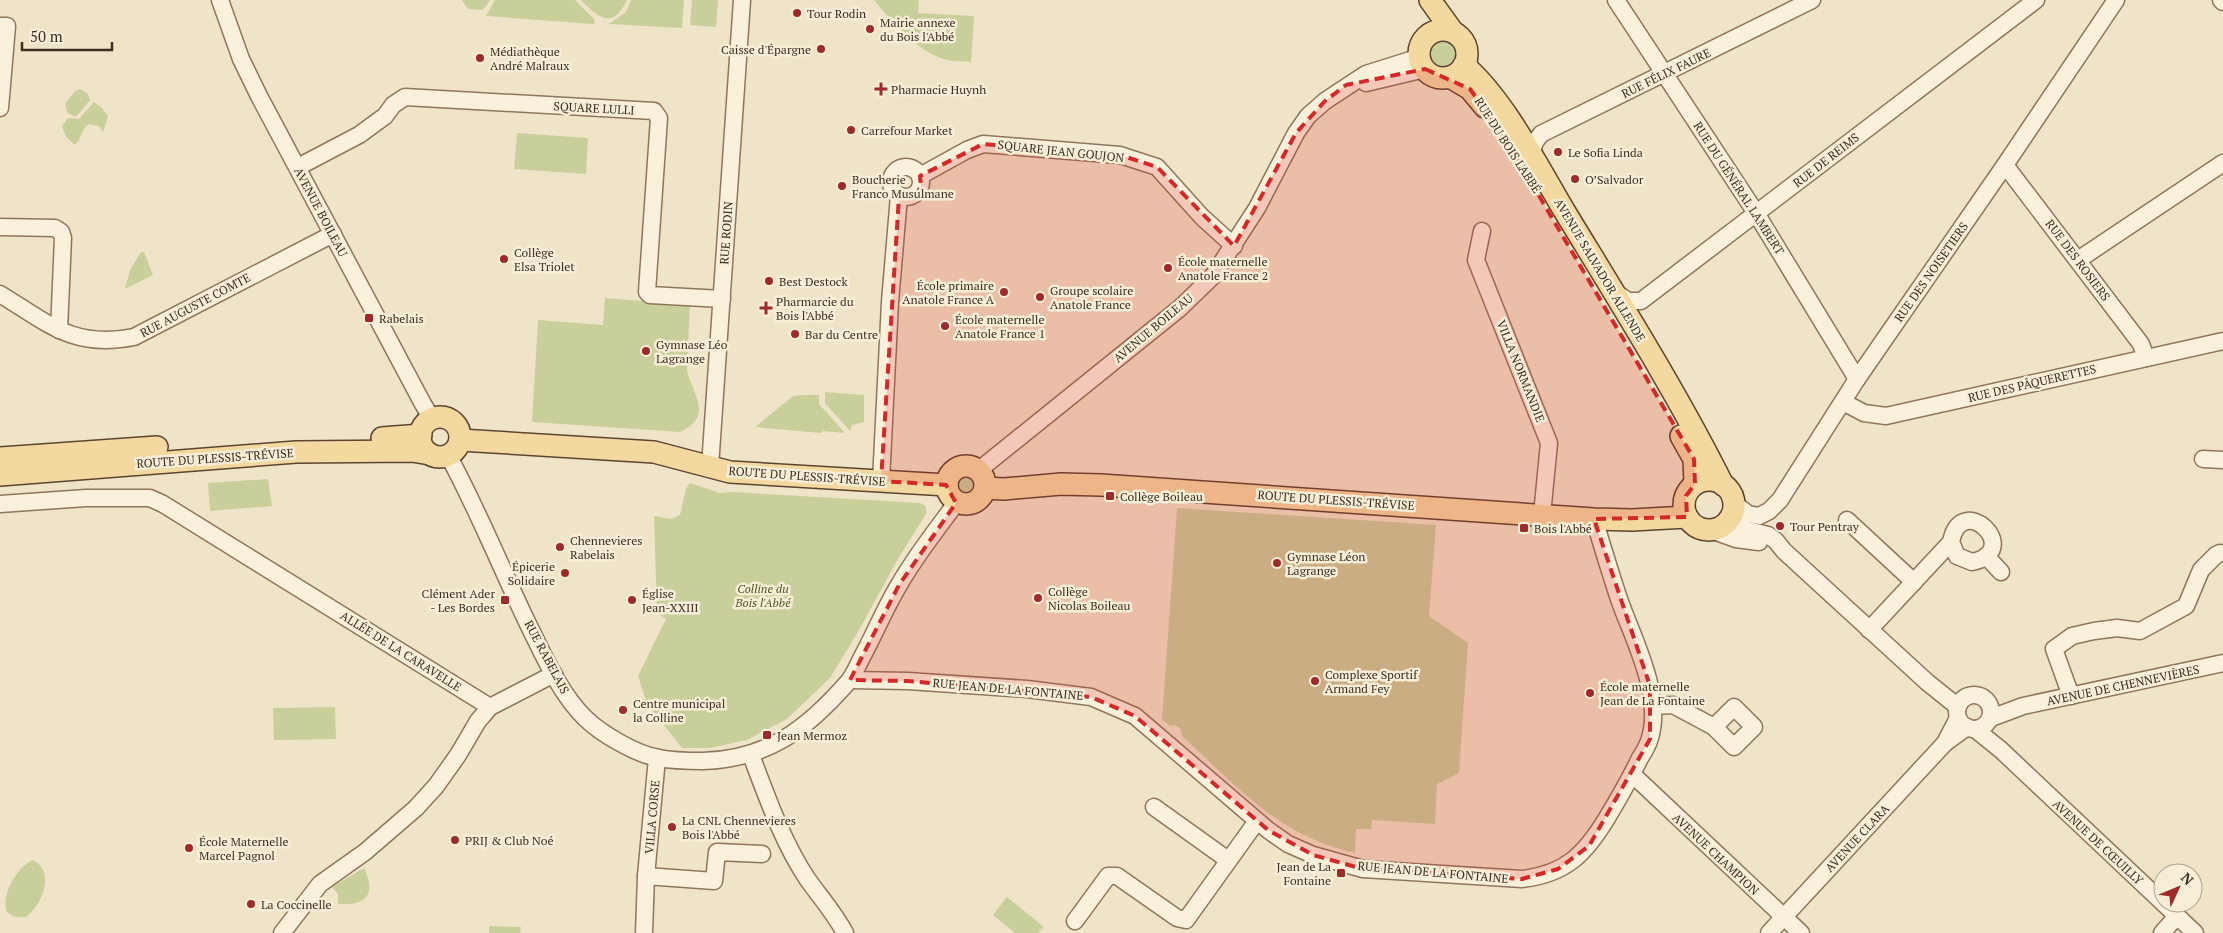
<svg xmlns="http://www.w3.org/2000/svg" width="2223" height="933" font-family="'PT Serif',serif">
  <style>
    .green { fill: #c9cf9b }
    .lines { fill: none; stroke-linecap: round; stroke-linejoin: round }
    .minor-casing { stroke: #8d765c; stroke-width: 19 }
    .major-casing { stroke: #5b4430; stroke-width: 24 }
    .minor { stroke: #faf1dc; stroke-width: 16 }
    .major { stroke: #f3d9a0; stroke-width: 21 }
    .marked { fill: #d62828; fill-opacity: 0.2; stroke: #d62828; stroke-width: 4; stroke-dasharray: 10 6; stroke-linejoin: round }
    .poi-dot { fill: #9e2a2b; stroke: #f7eed8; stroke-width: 2 }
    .labels { text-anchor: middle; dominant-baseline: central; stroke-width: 5; stroke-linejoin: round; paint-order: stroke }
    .poi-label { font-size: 12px; fill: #3d2e20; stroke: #f7eed8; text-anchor: start }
    .street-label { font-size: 12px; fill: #3d2e20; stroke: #f7eed8 }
    .park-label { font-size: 12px; font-style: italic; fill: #4d5a26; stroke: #f7eed8 }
  </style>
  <rect width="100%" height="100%" fill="#f0e4c8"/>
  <!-- green -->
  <g class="green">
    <path d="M462 0H490L484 9 480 10 468 9Z"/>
    <path d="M495 0H575L595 20 594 24 486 16Z"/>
    <path d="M581 0H627C613 30 598 18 581 0Z"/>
    <path d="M631 0H684L682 28 609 24 626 12Z"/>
    <path d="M692 0H718L716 27 690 25Z"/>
    <path d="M874 0H919L918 13 974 16 971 62C964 61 955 62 948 60 919 54 892 22 874 0Z"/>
    <circle cx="1443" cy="55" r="15"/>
    <path d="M80 89 88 94 90 100 77 116H73L67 112 65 104 75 91Z"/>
    <path d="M94 102 102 108 108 116 103 133 99 126 89 124C81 129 82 139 75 145L66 137 62 126 68 118 79 119Z"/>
    <path d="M517 133 588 138 586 174 514 169Z"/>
    <path d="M141 252H144L153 275 125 289 130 270Z"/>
    <path d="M605 298 690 305 687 370C692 394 715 416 680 432L532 422 538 320 603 325Z"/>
    <path d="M825 392 864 395V422L852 425 850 431 825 403Z"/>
    <path d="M802 395H819V404L845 433 823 431 821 433 755 427 793 396Z"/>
    <circle cx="967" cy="485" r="10"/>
    <path d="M268 479 272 506 210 511 208 483Z"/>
    <path d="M690 483 720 493 731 492 920 503 926 506V514L899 557 858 632 830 678 787 719 747 740 710 748H682L647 704 638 676 666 619 657 613 654 516 671 519 680 515 686 489Z"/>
    <path d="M1177 508 1436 525 1429 616 1468 643 1459 773 1437 784 1435 824 1372 820 1371 829H1356L1355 853C1278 836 1238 787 1182 736L1181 729 1175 725 1170 726 1162 719Z"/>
    <path d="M335 707 336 739 274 740 273 708Z"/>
    <path d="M33 860C56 872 42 905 26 917 19 918 13 917 7 912 0 895 17 867 33 860Z"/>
    <path d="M364 868C377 895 366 906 338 904V894L332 887Z"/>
    <path d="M1007 897 1044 927 1038 933H1015L993 915Z"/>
    <path d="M489 926 521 927 520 933H489Z"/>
  </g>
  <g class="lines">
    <defs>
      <g id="minor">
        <path d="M220 0 241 59 259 96 423 404 432 419"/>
        <path d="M1616 0 1756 213 1857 379"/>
        <path d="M2221 0 2223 2"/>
        <path d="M0 26H7L0 108"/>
        <path d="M1366 83 1425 69"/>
        <path d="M1531 155 1535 142 1541 134 1812 0"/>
        <path d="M2005 165 2141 344 2146 358"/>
        <circle cx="906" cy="182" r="15"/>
        <path d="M298 167 359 135 385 116 393 105 405 97 654 111 659 118 647 292 650 295 722 299"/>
        <path d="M920 176 967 150 983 144 1120 155 1157 167 1202 217 1234 246"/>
        <path d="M0 227 55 228 61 232 63 238 59 330"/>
        <path d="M1482 231 1476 260 1549 443 1542 515"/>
        <path d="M2078 260 2223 163"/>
        <path d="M1613 291 1628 301H1641L2036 0"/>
        <path d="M0 294C49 324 74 349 134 337L333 234"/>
        <path d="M1843 402 1864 413 1886 416 2223 341"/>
        <path d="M448 455C478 510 501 568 528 624 544 656 559 692 585 718 600 733 637 755 659 758 674 761 688 761 703 761 768 759 807 729 848 682 854 675 858 665 862 657 875 633 885 608 899 585 916 555 937 529 957 502"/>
        <path d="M2203 459 2223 460"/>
        <path d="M710 467 742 0"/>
        <path d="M979 470 1180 308 1213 276 1257 208 1296 133 1308 116 1325 101 1366 74 1420 57"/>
        <path d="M881 481 890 302 899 196"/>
        <path d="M1734 503 1748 514 1759 516 1769 511 1780 500 1857 379 2005 165 2116 0"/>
        <path d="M0 504 86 498H150L163 504 490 707"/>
        <path d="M1731 517 1744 529 1768 535 1776 541 1784 551 1927 682 1958 707"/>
        <path d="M1847 520 1914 582"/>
        <path d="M1711 530 1736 539 1759 542"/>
        <path d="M1986 556 2001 572"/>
        <path d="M1869 630 1951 542C1961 489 2025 551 1972 562L1957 556 1951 542"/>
        <path d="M850 680 908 681 1027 689 1091 697 1135 716 1268 830 1288 844 1313 855 1363 869 1522 879C1566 874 1585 854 1607 818 1619 798 1630 779 1640 758 1644 752 1648 745 1650 738 1663 694 1633 639 1619 599 1610 572 1602 545 1594 519"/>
        <circle cx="1974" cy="712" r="17"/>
        <path d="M2071 696 2054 649 2072 636 2094 631 2117 628 2140 631 2186 606 2201 570 2216 555 2220 553"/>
        <path d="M1653 706 1673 705 1714 727"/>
        <path d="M1734 707 1754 727 1734 747 1714 727Z"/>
        <path d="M1958 718 1945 743 1967 727"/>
        <path d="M1991 718 2023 706 2223 663"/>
        <path d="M1975 729 2001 750 2195 933"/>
        <path d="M751 755C767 797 783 843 808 880 821 898 835 914 845 933"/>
        <path d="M1632 774 1801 933"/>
        <path d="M1154 807 1228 860"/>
        <path d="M646 876 657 758"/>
        <path d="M1075 921 1108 876H1117L1177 918 1186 920 1257 821"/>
        <path d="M282 933 320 884 365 852 416 808 436 786 458 755 478 721 490 707 554 674"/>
        <path d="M644 933 646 876 714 881 717 852 762 854"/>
        <path d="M1769 933 1945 743"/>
        <path d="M2162 933 2177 916"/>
      </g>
      <g id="major">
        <path d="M1430 0 1453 32"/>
        <circle cx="1443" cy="54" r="24"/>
        <path d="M1464 65C1505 101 1537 165 1565 212 1619 301 1676 391 1723 485"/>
        <path d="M1450 77 1470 89 1485 107"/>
        <circle cx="440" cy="437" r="20"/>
        <path d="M1681 436 1694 459 1695 484"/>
        <path d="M382 438 421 435"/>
        <path d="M460 440 654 452 730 472 947 485"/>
        <path d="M0 458 157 447"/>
        <circle cx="966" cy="485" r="19"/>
        <path d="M0 475 296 452 412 451 430 454"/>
        <circle cx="1709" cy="505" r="25"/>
        <path d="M985 488 1004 489 1061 484 1101 485 1594 519 1632 520 1687 517"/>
      </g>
    </defs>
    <!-- minor casing -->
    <use href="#minor" class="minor-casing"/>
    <!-- major casing -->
    <use href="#major" class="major-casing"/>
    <!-- minor -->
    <use href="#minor" class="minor"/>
    <!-- major -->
    <use href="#major" class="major"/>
  </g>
  <!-- marked area -->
  <path class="marked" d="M1425 69 1470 89 1505 138 1694 459 1695 484 1686 496 1687 517 1594 519 1650 686V739L1589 846 1558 869 1522 879 1363 869 1313 855 1268 830 1135 716 1091 697 908 681 850 680 899 585 956 503 946 485 881 481 899 196 915 195 921 187 920 176 983 144 1120 155 1157 167 1234 246 1296 133 1325 101 1346 85Z"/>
  <!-- markers -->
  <g class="poi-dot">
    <circle cx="797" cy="13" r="5"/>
    <circle cx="870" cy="29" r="5"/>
    <circle cx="821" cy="49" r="5"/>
    <circle cx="480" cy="58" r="5"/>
    <path d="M878.5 81.5h5v5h5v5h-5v5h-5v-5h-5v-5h5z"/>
    <circle cx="851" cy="130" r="5"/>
    <circle cx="1558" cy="152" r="5"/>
    <circle cx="1575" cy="179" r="5"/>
    <circle cx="842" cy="186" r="5"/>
    <circle cx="504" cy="259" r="5"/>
    <circle cx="1168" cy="268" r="5"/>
    <circle cx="769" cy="281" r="5"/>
    <circle cx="1004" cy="292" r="5"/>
    <circle cx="1040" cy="297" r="5"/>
    <path d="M763.5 300.5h5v5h5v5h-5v5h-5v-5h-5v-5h5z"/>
    <rect x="364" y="313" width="10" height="10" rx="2.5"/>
    <circle cx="945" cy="326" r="5"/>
    <circle cx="795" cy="334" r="5"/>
    <circle cx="646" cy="351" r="5"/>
    <rect x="1105" y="491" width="10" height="10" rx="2.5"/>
    <circle cx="1780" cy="526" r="5"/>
    <rect x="1519" y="523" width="10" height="10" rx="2.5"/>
    <circle cx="560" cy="547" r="5"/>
    <circle cx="1277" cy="563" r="5"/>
    <circle cx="565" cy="573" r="5"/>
    <circle cx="1038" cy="598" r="5"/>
    <rect x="500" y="595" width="10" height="10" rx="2.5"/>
    <circle cx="632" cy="600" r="5"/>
    <circle cx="1315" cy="681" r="5"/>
    <circle cx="1590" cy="693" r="5"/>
    <circle cx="623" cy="710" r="5"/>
    <rect x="762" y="730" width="10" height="10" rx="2.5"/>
    <circle cx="672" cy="827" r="5"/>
    <circle cx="455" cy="840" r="5"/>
    <circle cx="189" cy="848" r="5"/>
    <rect x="1336" y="868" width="10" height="10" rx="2.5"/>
    <circle cx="251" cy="904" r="5"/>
  </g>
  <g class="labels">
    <!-- poi labels -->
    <g class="poi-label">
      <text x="807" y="13">Tour Rodin</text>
      <text x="880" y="22">Mairie annexe<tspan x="880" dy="14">du Bois l'Abbé</tspan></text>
      <text x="811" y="49" text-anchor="end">Caisse d'Épargne</text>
      <text x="490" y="51">Médiathèque<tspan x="490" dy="14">André Malraux</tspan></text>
      <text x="891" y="89">Pharmacie Huynh</text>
      <text x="861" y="130">Carrefour Market</text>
      <text x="1568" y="152">Le Sofia Linda</text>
      <text x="852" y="179">Boucherie<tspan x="852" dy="14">Franco Musulmane</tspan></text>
      <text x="1585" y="179">O’Salvador</text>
      <text x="514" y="252">Collège<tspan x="514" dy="14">Elsa Triolet</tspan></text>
      <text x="1178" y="261">École maternelle<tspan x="1178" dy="14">Anatole France 2</tspan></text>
      <text x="779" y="281">Best Destock</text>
      <text x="994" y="285" text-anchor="end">École primaire<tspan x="994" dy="14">Anatole France A</tspan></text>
      <text x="1050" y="290">Groupe scolaire<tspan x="1050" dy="14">Anatole France</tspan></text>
      <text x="776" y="301">Pharmarcie du<tspan x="776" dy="14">Bois l'Abbé</tspan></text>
      <text x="379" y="318">Rabelais</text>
      <text x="955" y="319">École maternelle<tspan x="955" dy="14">Anatole France 1</tspan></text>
      <text x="805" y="334">Bar du Centre</text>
      <text x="656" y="344">Gymnase Léo<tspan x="656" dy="14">Lagrange</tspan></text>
      <text x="1120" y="496">Collège Boileau</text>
      <text x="1790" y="526">Tour Pentray</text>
      <text x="1534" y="528">Bois l'Abbé</text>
      <text x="570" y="540">Chennevieres<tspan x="570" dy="14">Rabelais</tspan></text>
      <text x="1287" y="556">Gymnase Léon<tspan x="1287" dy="14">Lagrange</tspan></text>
      <text x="555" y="566" text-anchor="end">Épicerie<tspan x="555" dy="14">Solidaire</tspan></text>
      <text x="1048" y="591">Collège<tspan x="1048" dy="14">Nicolas Boileau</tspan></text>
      <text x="495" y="593" text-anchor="end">Clément Ader<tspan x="495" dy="14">- Les Bordes</tspan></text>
      <text x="642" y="593">Église<tspan x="642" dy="14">Jean-XXIII</tspan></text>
      <text x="1325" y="674">Complexe Sportif<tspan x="1325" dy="14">Armand Fey</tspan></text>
      <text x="1600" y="686">École maternelle<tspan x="1600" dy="14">Jean de La Fontaine</tspan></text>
      <text x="633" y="703">Centre municipal<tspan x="633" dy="14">la Colline</tspan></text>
      <text x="777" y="735">Jean Mermoz</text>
      <text x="682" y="820">La CNL Chennevieres<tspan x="682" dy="14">Bois l'Abbé</tspan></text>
      <text x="465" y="840">PRIJ &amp; Club Noé</text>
      <text x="199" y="841">École Maternelle<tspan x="199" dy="14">Marcel Pagnol</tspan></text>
      <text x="1331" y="866" text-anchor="end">Jean de La<tspan x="1331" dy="14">Fontaine</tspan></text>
      <text x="261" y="904">La Coccinelle</text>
    </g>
    <!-- street labels -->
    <g class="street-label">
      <text transform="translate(1666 73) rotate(-26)">RUE FÉLIX FAURE</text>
      <text transform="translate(594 108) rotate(3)">SQUARE LULLI</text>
      <text transform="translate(1508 145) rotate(57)">RUE DU BOIS L'ABBÉ</text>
      <text transform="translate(1061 151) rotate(6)">SQUARE JEAN GOUJON</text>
      <text transform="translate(1826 160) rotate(-38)">RUE DE REIMS</text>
      <text transform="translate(1739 188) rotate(57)">RUE DU GÉNÉRAL LAMBERT</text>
      <text transform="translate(321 212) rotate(62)">AVENUE BOILEAU</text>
      <text transform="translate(726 233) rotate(-86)">RUE RODIN</text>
      <text transform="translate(2078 260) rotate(53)">RUE DES ROSIERS</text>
      <text transform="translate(1600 270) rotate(59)">AVENUE SALVADOR ALLENDE</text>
      <text transform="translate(1931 272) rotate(-55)">RUE DES NOISETIERS</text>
      <text transform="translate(195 305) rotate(-28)">RUE AUGUSTE COMTE</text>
      <text transform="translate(1153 328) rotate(-40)">AVENUE BOILEAU</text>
      <text transform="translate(1521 371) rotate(68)">VILLA NORMANDIE</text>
      <text transform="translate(2032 383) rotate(-13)">RUE DES PÂQUERETTES</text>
      <text transform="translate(215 458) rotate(-4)">ROUTE DU PLESSIS-TRÉVISE</text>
      <text transform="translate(807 476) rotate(4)">ROUTE DU PLESSIS-TRÉVISE</text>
      <text transform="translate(1336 500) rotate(4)">ROUTE DU PLESSIS-TRÉVISE</text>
      <text transform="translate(401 651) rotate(32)">ALLÉE DE LA CARAVELLE</text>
      <text transform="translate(547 657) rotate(62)">RUE RABELAIS</text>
      <text transform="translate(2123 685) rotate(-12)">AVENUE DE CHENNEVIÈRES</text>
      <text transform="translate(1008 689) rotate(5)">RUE JEAN DE LA FONTAINE</text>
      <text transform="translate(652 817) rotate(-85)">VILLA CORSE</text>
      <text transform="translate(1857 838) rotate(-47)">AVENUE CLARA</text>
      <text transform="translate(2098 842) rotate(43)">AVENUE DE CŒUILLY</text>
      <text transform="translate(1716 854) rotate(43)">AVENUE CHAMPION</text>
      <text transform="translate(1433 872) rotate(5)">RUE JEAN DE LA FONTAINE</text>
    </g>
    <!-- park labels -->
    <g class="park-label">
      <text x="763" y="588">Colline du<tspan x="763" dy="14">Bois l'Abbé</tspan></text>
    </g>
  </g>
  <!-- north arrow -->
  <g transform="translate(2178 888) rotate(46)"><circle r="24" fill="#f7eed8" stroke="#ada18e"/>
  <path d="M0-4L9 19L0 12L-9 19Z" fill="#9e2a2b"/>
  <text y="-8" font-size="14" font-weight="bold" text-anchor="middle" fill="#3d2e20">N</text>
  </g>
  <!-- scale -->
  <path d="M22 42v8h90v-8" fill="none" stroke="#3d2e20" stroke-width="2.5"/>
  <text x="30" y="42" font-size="15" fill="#3d2e20" stroke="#f7eed8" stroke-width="4" paint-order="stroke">50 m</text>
</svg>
